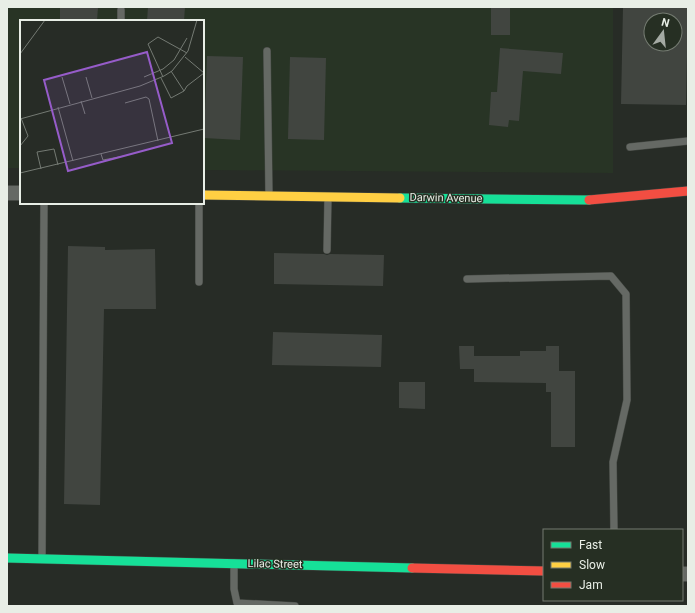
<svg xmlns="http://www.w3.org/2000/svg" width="695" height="613" font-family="Roboto,sans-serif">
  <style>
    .built { fill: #283425 }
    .building { fill: #414540; fill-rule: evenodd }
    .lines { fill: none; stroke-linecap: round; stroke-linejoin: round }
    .lane-casing { stroke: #444843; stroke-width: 8 }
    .street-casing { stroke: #444843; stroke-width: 16 }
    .fast-casing { stroke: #444843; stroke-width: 10 }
    .slow-casing { stroke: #444843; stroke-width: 10 }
    .jam-casing { stroke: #444843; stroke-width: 10 }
    .lane { stroke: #656964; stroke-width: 7 }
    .street { stroke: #656964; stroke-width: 14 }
    .fast { stroke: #16e098; stroke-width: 9 }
    .slow { stroke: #ffcf43; stroke-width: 9 }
    .jam { stroke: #f24e42; stroke-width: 9 }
    .labels { text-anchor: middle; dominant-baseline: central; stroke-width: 3; stroke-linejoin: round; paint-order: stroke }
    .street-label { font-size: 11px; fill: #e8eee6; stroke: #262f23 }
    .inset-road { fill: none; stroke: #747a73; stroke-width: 1 }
    .view { fill: #965cc9; fill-opacity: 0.15; stroke: #965cc9; stroke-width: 2 }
    .inset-edge { fill: none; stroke: #e8eee6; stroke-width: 2 }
  </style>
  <rect width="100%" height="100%" fill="#272c26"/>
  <!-- built -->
  <path class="built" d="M7 7H613V173L203 170V21H21V168H7Z"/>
  <!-- building -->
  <g class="building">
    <path d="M60 7H98L97 21H60Z"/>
    <path d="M148 7H185L184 21H147Z"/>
    <rect x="491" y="7" width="19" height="28"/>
    <path d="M623 7H688L686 105 621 104ZM651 20H675V44H651Z"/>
    <path d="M500 48 563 53 561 74 523 71 519 121 509 120 508 127 489 125 491 92H497Z"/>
    <path d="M207 56 243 57 240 140 204 138Z"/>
    <path d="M290 57 326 58 324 140 288 139Z"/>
    <path d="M68 246 105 247V250L155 249 156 309H104L100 505 64 504Z"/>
    <path d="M274 253 324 254 327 255 330 254 384 255 383 286 274 284Z"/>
    <path d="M273 332 382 335 381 367 272 365Z"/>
    <path d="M459 346H474V356H520V351H546V346H559V371H575V447H551V392H546V383L474 382V369H460Z"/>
    <path d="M399 382H425V409L399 408Z"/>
  </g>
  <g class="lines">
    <defs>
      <g id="lane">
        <path d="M121 10V21"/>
        <path d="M267 51 269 196"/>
        <path d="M630 147 688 141"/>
        <path d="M199 203V282"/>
        <path d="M327 250 328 197"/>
        <path d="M467 279 611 276 626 294 627 400 613 462 614 530"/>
        <path d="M42 558 44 203"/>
        <path d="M234 563V589L237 603 295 606"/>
      </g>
      <g id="street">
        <path d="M7 193H21"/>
        <path d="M682 574H688"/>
      </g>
      <g id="fast">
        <path d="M400 198 589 200"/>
        <path d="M7 558 412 568"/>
      </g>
      <path id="slow" d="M203 195 400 198"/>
      <g id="jam">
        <path d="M589 200 688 191"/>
        <path d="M412 568 544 571"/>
      </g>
    </defs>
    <!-- lane casing -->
    <use href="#lane" class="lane-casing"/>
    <!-- street casing -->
    <use href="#street" class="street-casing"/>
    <!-- fast casing -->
    <use href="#fast" class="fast-casing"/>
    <!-- slow casing -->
    <use href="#slow" class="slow-casing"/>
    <!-- jam casing -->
    <use href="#jam" class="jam-casing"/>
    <!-- lane -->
    <use href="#lane" class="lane"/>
    <!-- street -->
    <use href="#street" class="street"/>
    <!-- fast -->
    <use href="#fast" class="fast"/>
    <!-- slow -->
    <use href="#slow" class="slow"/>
    <!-- jam -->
    <use href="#jam" class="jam"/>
  </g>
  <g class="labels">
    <!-- street labels -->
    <g class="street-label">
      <text transform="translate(446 198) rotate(1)">Darwin Avenue</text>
      <text transform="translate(275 564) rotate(1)">Lilac Street</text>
    </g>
  </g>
  <!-- overview -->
  <g transform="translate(20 20)">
    <rect width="184" height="184" fill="#272c26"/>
    <path class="inset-road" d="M0 34 25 0M165 37 184 53M151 51 164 71M42 57 50 84M66 57 72 78M124 57 143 49 154 40 167 18M143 57 128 24 138 17 167 33M141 58 151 78 164 71 167 66 184 53M61 81 65 94M105 83 126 77 129 79 138 121M38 87 53 141M0 99 120 66 144 56 152 51 168 31 177 0M0 126 8 116 1 98M81 134 83 140 104 136M21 149 17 132 34 129 38 145M0 153 184 109"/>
    <path class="view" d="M127 32 152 123 48 151 24 60Z"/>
    <rect width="184" height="184" class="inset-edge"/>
  </g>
  <!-- border -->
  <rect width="695" height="613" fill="none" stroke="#e8eee6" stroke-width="16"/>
  <!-- legend -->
  <rect x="543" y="529" width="140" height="72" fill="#262f23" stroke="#747b71"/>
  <rect x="551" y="542" width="20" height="6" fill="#16e098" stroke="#747b71"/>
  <text x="579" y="549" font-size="12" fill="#e8eee6">Fast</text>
  <rect x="551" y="562" width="20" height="6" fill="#ffcf43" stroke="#747b71"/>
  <text x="579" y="569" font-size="12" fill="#e8eee6">Slow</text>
  <rect x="551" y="582" width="20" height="6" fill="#f24e42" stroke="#747b71"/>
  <text x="579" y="589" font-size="12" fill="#e8eee6">Jam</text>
  <!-- north arrow -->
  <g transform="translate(663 32) rotate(15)"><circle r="19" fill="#262f23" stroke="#747b71"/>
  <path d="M0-3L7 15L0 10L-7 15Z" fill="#a4aaa3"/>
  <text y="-6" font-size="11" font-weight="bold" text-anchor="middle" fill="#e8eee6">N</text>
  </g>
</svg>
